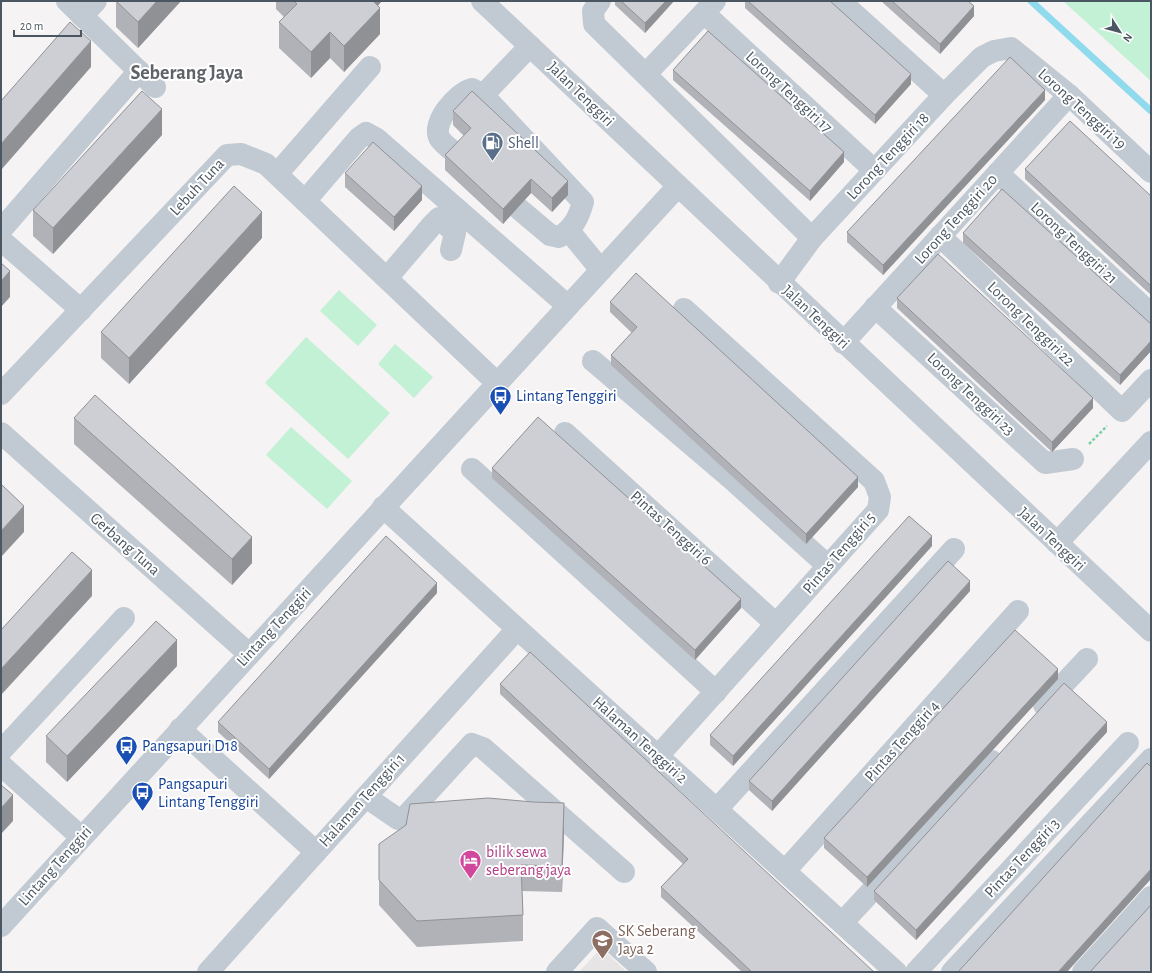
<svg xmlns="http://www.w3.org/2000/svg" width="1152" height="973" font-family="'Alegreya Sans',sans-serif">
  <style>
    .education { fill: #e6e4e5 }
    .green { fill: #c3f1d5 }
    .lines { fill: none; stroke-linecap: round; stroke-linejoin: round }
    .stream { stroke: #90daee; stroke-width: 7 }
    .path { stroke: #7ad0a6; stroke-width: 2.5; stroke-dasharray: 3 2; stroke-linecap: butt }
    .minor { stroke: #c1cad2; stroke-width: 22 }
    .wall { fill: #b0b2b7 }
    .shaded-wall { fill: #909195 }
    .building { fill: #cdcfd5; stroke: #909195 }
    .labels { text-anchor: middle; dominant-baseline: central; stroke-width: 4; stroke-linejoin: round; paint-order: stroke }
    .street-label { font-size: 16px; fill: #4a5661; stroke: #fff }
    .service-label { font-size: 16px; fill: #4e5e75; stroke: #fff; text-anchor: start }
    .transit-label { font-size: 16px; fill: #164399; stroke: #fff; text-anchor: start }
    .hotel-label { font-size: 16px; fill: #b23c85; stroke: #fff; text-anchor: start }
    .education-label { font-size: 16px; fill: #785e54; stroke: #fff; text-anchor: start }
    .district-label { font-size: 20px; font-weight: bold; fill: #5f6368; stroke: #fff }
  </style>
  <rect width="100%" height="100%" fill="#f5f3f3"/>
  <!-- education -->
  <path class="education" d="M601 948 627 972H579Z"/>
  <!-- green -->
  <g class="green">
    <path d="M1063 1H1151V81Z"/>
    <path d="M339 290 377 325 358 346 320 311Z"/>
    <path d="M306 337 390 413 348 459 265 383Z"/>
    <path d="M395 344 433 377 414 398 378 364Z"/>
    <path d="M291 427 352 481 327 509 266 455Z"/>
  </g>
  <g class="lines">
    <!-- stream -->
    <path class="stream" d="M1031 1 1151 111"/>
    <!-- path -->
    <path class="path" d="M1089 444 1107 426"/>
    <!-- minor -->
    <g class="minor">
      <path d="M67 1 155 87"/>
      <path d="M482 1 1151 631"/>
      <path d="M600 1 593 11 594 24 812 238"/>
      <path d="M840 1 944 95"/>
      <path d="M704 13 874 170"/>
      <path d="M82 16 96 1"/>
      <path d="M646 74 715 1"/>
      <path d="M483 95 530 46"/>
      <path d="M459 156C453 151 444 145 440 139 430 123 458 92 472 89L483 95 583 202C579 217 573 229 559 237L550 235 518 208"/>
      <path d="M998 173 1151 314"/>
      <path d="M277 174 370 67"/>
      <path d="M305 201 359 138 366 133 377 139 568 306"/>
      <path d="M1 230 139 71"/>
      <path d="M569 231 601 270"/>
      <path d="M940 236 1122 411 1151 380"/>
      <path d="M1 240 81 310"/>
      <path d="M387 278 433 224 439 218 455 233 451 250"/>
      <path d="M779 283 812 238 944 95 982 57 994 51 1011 48 1069 95 1151 172"/>
      <path d="M875 307 1045 463 1073 459"/>
      <path d="M843 343 1069 95"/>
      <path d="M593 361 735 482 828 566"/>
      <path d="M1 394 227 155 241 154 266 164 497 383"/>
      <path d="M1 433 249 654"/>
      <path d="M565 433 776 624"/>
      <path d="M472 469 716 692"/>
      <path d="M383 507 896 972"/>
      <path d="M1057 543 1151 442"/>
      <path d="M1044 705 1087 659"/>
      <path d="M180 729 316 852"/>
      <path d="M1 751 124 618"/>
      <path d="M658 756 878 510 880 497 874 481 684 309"/>
      <path d="M1 765 81 837"/>
      <path d="M366 797 398 819 406 816 472 744 483 748 624 872"/>
      <path d="M717 809 954 549"/>
      <path d="M785 871 1018 611"/>
      <path d="M842 923 992 761"/>
      <path d="M1 926 678 186"/>
      <path d="M208 972 517 629"/>
      <path d="M557 972 597 928 646 972"/>
      <path d="M916 972 1128 743"/>
      <path d="M952 972 1151 759"/>
      <path d="M1083 972 1151 897"/>
    </g>
  </g>
  <!-- wall -->
  <g class="wall">
    <path d="M116 1H181L138 48 116 27Z"/>
    <path d="M276 1H382L378 6 380 34 344 72 330 58 311 78 279 48V22L284 17 276 9Z"/>
    <path d="M615 1H674L645 33 615 5Z"/>
    <path d="M745 1H830L911 84 875 124 745 8Z"/>
    <path d="M881 1H968L974 16 940 54Z"/>
    <path d="M673 70 844 162 810 201 673 80Z"/>
    <path d="M1045 100 883 275 847 242V232Z"/>
    <path d="M453 111 568 195 552 212 531 193 503 224 445 170V155L464 136 453 125Z"/>
    <path d="M162 135 53 254 33 236V210Z"/>
    <path d="M1025 169 1151 196V295L1025 179Z"/>
    <path d="M345 173 422 200 394 231 345 187Z"/>
    <path d="M963 233 1151 324V351L1120 385 963 243Z"/>
    <path d="M262 238 129 384 101 358V332Z"/>
    <path d="M897 298 1093 408 1052 452 897 308Z"/>
    <path d="M610 302 858 487 806 544 611 365V355L632 333 610 312Z"/>
    <path d="M74 418 252 563 232 585 74 444Z"/>
    <path d="M492 468 741 608 695 660 492 478Z"/>
    <path d="M932 546 733 766 710 745V735Z"/>
    <path d="M970 591 772 811 749 790V781Z"/>
    <path d="M437 593 269 779 218 732V722Z"/>
    <path d="M177 666 67 782 46 762V736Z"/>
    <path d="M1058 679 867 887 824 848V838Z"/>
    <path d="M500 684 874 972H742L661 897V887L683 864 500 694Z"/>
    <path d="M1107 732 916 940 874 900V891Z"/>
    <path d="M564 829 562 892 522 891 523 915V941L417 947 379 905V844Z"/>
  </g>
  <!-- shaded-wall -->
  <g class="shaded-wall">
    <path d="M157 1H181L138 48V22Z"/>
    <path d="M364 1H382L364 19Z"/>
    <path d="M666 1H674L645 33V23Z"/>
    <path d="M974 6V16L940 54V44Z"/>
    <path d="M380 8V34L344 72V46Z"/>
    <path d="M330 32V58L311 78V52Z"/>
    <path d="M91 41V67L1 170V144Z"/>
    <path d="M911 74V84L875 124V115Z"/>
    <path d="M1045 90V100L883 275V265Z"/>
    <path d="M162 109V135L53 254V228Z"/>
    <path d="M844 152V162L810 201V191Z"/>
    <path d="M531 179V193L503 224V209Z"/>
    <path d="M568 181V195L552 212V198Z"/>
    <path d="M422 186V200L394 231V217Z"/>
    <path d="M262 212V238L129 384V358Z"/>
    <path d="M10 271V297L1 307V281Z"/>
    <path d="M1151 341V351L1120 385V375Z"/>
    <path d="M1093 398V408L1052 452V442Z"/>
    <path d="M858 477V487L806 544V534Z"/>
    <path d="M24 506V532L1 557V531Z"/>
    <path d="M932 536V546L733 766V756Z"/>
    <path d="M252 537V563L232 585V559Z"/>
    <path d="M92 570V596L1 695V669Z"/>
    <path d="M970 581V591L772 811V801Z"/>
    <path d="M437 583V593L269 779V769Z"/>
    <path d="M741 599V608L695 660V650Z"/>
    <path d="M177 640V666L67 782V756Z"/>
    <path d="M1058 669V679L867 887V877Z"/>
    <path d="M1107 722V732L916 940V930Z"/>
    <path d="M13 795V821L1 834V808Z"/>
    <path d="M564 803V829L562 892V866Z"/>
    <path d="M1151 869V879L1067 972H1058Z"/>
  </g>
  <!-- building -->
  <g class="building">
    <path d="M116 1H157L138 22Z"/>
    <path d="M294 1H373L380 8 344 46 330 32 311 52 279 22 297 4Z"/>
    <path d="M621 1H666L645 23Z"/>
    <path d="M748 1H830L911 74 875 115Z"/>
    <path d="M892 1H968L974 6 940 44Z"/>
    <path d="M70 22 91 41 1 144V101Z"/>
    <path d="M708 31 844 152 810 191 673 70Z"/>
    <path d="M1010 57 1045 90 883 265 847 232Z"/>
    <path d="M142 91 162 109 53 228 33 210Z"/>
    <path d="M472 91 568 181 552 198 531 179 503 209 445 155 471 128 453 111Z"/>
    <path d="M1070 121 1151 196V286L1025 169Z"/>
    <path d="M373 142 422 186 394 217 345 173Z"/>
    <path d="M234 186 262 212 129 358 101 332Z"/>
    <path d="M1002 189 1151 324V341L1120 375 963 233Z"/>
    <path d="M938 254 1093 398 1052 442 897 298Z"/>
    <path d="M1 263 10 271 1 281Z"/>
    <path d="M636 273 858 477 806 534 611 355 637 327 610 302Z"/>
    <path d="M95 395 252 537 232 559 74 418Z"/>
    <path d="M538 417 741 599 695 650 492 468Z"/>
    <path d="M2 485 24 506 1 531V486Z"/>
    <path d="M909 516 932 536 733 756 710 735Z"/>
    <path d="M386 536 437 583 269 769 218 722Z"/>
    <path d="M72 552 92 570 1 669V630Z"/>
    <path d="M948 561 970 581 772 801 749 781Z"/>
    <path d="M156 621 177 640 67 756 46 736Z"/>
    <path d="M1015 630 1058 669 867 877 824 838Z"/>
    <path d="M530 652 874 972H752L661 887 688 859 500 684Z"/>
    <path d="M1064 683 1107 722 916 930 874 891Z"/>
    <path d="M1147 763 1151 767V869L1058 972H958Z"/>
    <path d="M1 785 13 795 1 808Z"/>
    <path d="M488 798 533 802 564 803 562 866 521 865 523 915 417 921 379 880V844L406 825 410 804Z"/>
    <path d="M1151 905V972H1090Z"/>
  </g>
  <!-- icons -->
  <defs>
    <symbol id="fuel-pin" viewBox="-11 -11 22 30"><path d="M0 17L-7.5 6A9.5 9.5 0 1 1 7.5 6Z" fill="#5c6f8a" stroke="#fff"/><path d="M-5.5-6h7V0h2V4h1.3V-2.5L3-4.5l.8-.8L6-3V5H2.5V1h-1V6h-7ZM-4.2-4.7v3.2H.2V-4.7Z" fill="#fff"/></symbol>
    <symbol id="bus-pin" viewBox="-11 -11 22 30"><path d="M0 17L-7.5 6A9.5 9.5 0 1 1 7.5 6Z" fill="#1a4fb4" stroke="#fff"/><path d="M-5-6H5V4H4V6H2V4H-2V6H-4V4H-5ZM-3.5-4V0h7V-4ZM-3.5 1.2v1.5H-2V1.2ZM2 1.2v1.5H3.5V1.2Z" fill="#fff"/></symbol>
    <symbol id="hotel-pin" viewBox="-11 -11 22 30"><path d="M0 17L-7.5 6A9.5 9.5 0 1 1 7.5 6Z" fill="#d1479c" stroke="#fff"/><path d="M-6-4.5h1.5V1H6V5H4.5V3h-9V5H-6ZM-4 0a1.8 1.8 0 1 1 3.6 0ZM.5 0V-2.5h3Q6-2.5 6 0Z" fill="#fff"/></symbol>
    <symbol id="school-pin" viewBox="-11 -11 22 30"><path d="M0 17L-7.5 6A9.5 9.5 0 1 1 7.5 6Z" fill="#8d6e63" stroke="#fff"/><path d="M0-5L7-2L0 1L-7-2ZM-4 1L0 2.5L4 1V4Q0 6-4 4Z" fill="#fff"/></symbol>
  </defs>
  <g fill-rule="evenodd">
    <use href="#fuel-pin" x="480" y="130" width="25" height="34"/>
    <use href="#bus-pin" x="488" y="384" width="25" height="34"/>
    <use href="#bus-pin" x="114" y="734" width="25" height="34"/>
    <use href="#bus-pin" x="130" y="780" width="25" height="34"/>
    <use href="#hotel-pin" x="458" y="848" width="25" height="34"/>
    <use href="#school-pin" x="590" y="928" width="25" height="34"/>
  </g>
  <g class="labels">
    <!-- street labels -->
    <g class="street-label">
      <text transform="translate(789 92) rotate(43)">Lorong Tenggiri 17</text>
      <text transform="translate(581 94) rotate(44)">Jalan Tenggiri</text>
      <text transform="translate(1082 109) rotate(42)">Lorong Tenggiri 19</text>
      <text transform="translate(888 156) rotate(-47)">Lorong Tenggiri 18</text>
      <text transform="translate(197 187) rotate(-47)">Lebuh Tuna</text>
      <text transform="translate(956 219) rotate(-48)">Lorong Tenggiri 20</text>
      <text transform="translate(1074 243) rotate(43)">Lorong Tenggiri 21</text>
      <text transform="translate(816 317) rotate(43)">Jalan Tenggiri</text>
      <text transform="translate(1031 324) rotate(44)">Lorong Tenggiri 22</text>
      <text transform="translate(971 394) rotate(43)">Lorong Tenggiri 23</text>
      <text transform="translate(671 528) rotate(42)">Pintas Tenggiri 6</text>
      <text transform="translate(1052 539) rotate(43)">Jalan Tenggiri</text>
      <text transform="translate(125 544) rotate(41)">Gerbang Tuna</text>
      <text transform="translate(839 553) rotate(-49)">Pintas Tenggiri 5</text>
      <text transform="translate(274 627) rotate(-47)">Lintang Tenggiri</text>
      <text transform="translate(640 740) rotate(42)">Halaman Tenggiri 2</text>
      <text transform="translate(902 741) rotate(-48)">Pintas Tenggiri 4</text>
      <text transform="translate(362 800) rotate(-48)">Halaman Tenggiri 1</text>
      <text transform="translate(1022 858) rotate(-47)">Pintas Tenggiri 3</text>
      <text transform="translate(55 866) rotate(-48)">Lintang Tenggiri</text>
    </g>
    <!-- service labels -->
    <g class="service-label">
      <text x="508" y="143">Shell</text>
    </g>
    <!-- transit labels -->
    <g class="transit-label">
      <text x="516" y="396">Lintang Tenggiri</text>
      <text x="142" y="746">Pangsapuri D18</text>
      <text x="158" y="784">Pangsapuri<tspan x="158" dy="18">Lintang Tenggiri</tspan></text>
    </g>
    <!-- hotel labels -->
    <g class="hotel-label">
      <text x="486" y="852">bilik sewa<tspan x="486" dy="18">seberang jaya</tspan></text>
    </g>
    <!-- education labels -->
    <g class="education-label">
      <text x="618" y="931">SK Seberang<tspan x="618" dy="18">Jaya 2</tspan></text>
    </g>
    <!-- district labels -->
    <g class="district-label">
      <text x="187" y="73">Seberang Jaya</text>
    </g>
  </g>
  <!-- border -->
  <rect width="1152" height="973" fill="none" stroke="#4a5661" stroke-width="4"/>
  <!-- north arrow -->
  <g transform="translate(1120 32) rotate(126)" stroke="#ffffff" stroke-width="3" paint-order="stroke">
  <path d="M0-3L7 15L0 10L-7 15Z" fill="#4a5661"/>
  <text y="-6" font-size="11" font-weight="bold" text-anchor="middle" fill="#4a5661">N</text>
  </g>
  <!-- scale -->
  <path d="M14 30v6h67v-6" fill="none" stroke="#4a5661" stroke-width="2"/>
  <text x="20" y="30" font-size="12" fill="#4a5661" stroke="#ffffff" stroke-width="3" paint-order="stroke">20 m</text>
</svg>
